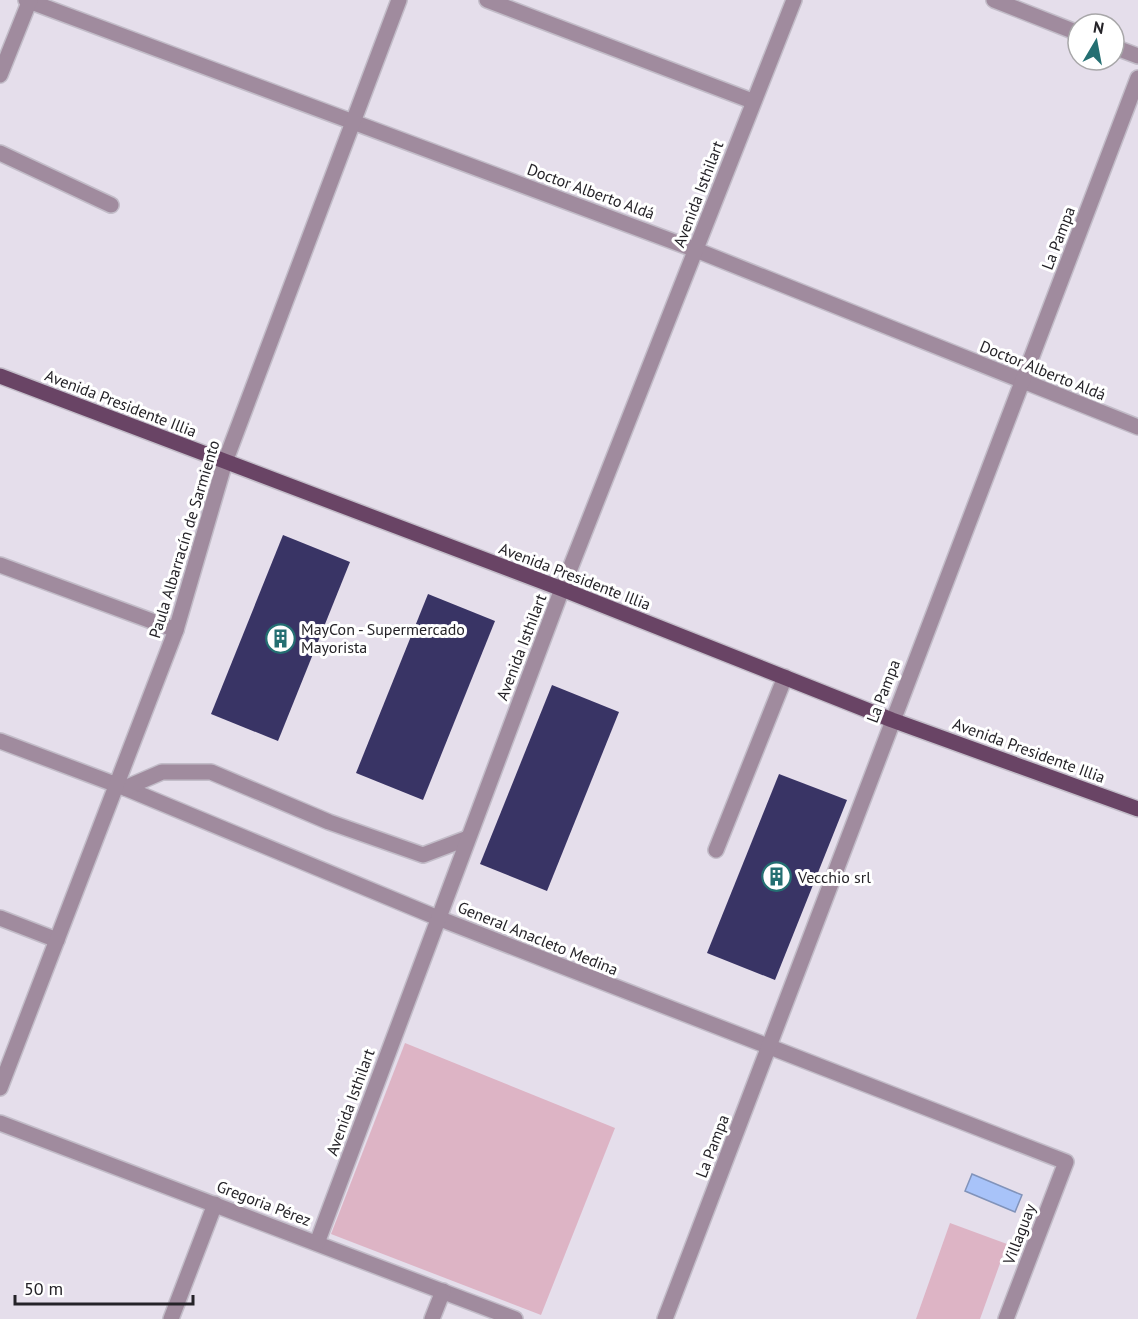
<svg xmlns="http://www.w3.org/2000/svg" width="1138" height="1319" font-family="'PT Sans',sans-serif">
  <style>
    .green { fill: #ddb4c5 }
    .water { fill: #a8c3f9; stroke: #8193ba; stroke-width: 1.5 }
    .building { fill: #393465 }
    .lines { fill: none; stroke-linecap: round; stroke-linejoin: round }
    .minor-casing { stroke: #c2bcc8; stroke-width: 18 }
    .major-casing { stroke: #c2bcc8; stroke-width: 18 }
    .minor { stroke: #a08b9e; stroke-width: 15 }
    .major { stroke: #694465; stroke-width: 15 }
    .labels { text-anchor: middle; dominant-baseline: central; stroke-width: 6; stroke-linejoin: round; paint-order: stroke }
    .street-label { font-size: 16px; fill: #252328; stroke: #fff }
    .poi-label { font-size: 16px; fill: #252328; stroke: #fff; text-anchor: start }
  </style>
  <rect width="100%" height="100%" fill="#e5deeb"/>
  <!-- green -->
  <g class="green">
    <path d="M405 1043 615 1128 541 1315 331 1234Z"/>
    <path d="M950 1223 1007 1244 980 1319H916Z"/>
  </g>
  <!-- water -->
  <path class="water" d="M972 1174 1022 1195 1015 1212 965 1191Z"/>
  <!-- building -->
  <g class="building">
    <path d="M283 535 350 562 278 741 211 714Z"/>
    <path d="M428 594 495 621 423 800 356 773Z"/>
    <path d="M552 685 619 712 547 891 480 864Z"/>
    <path d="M779 774 847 800 775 980 707 953Z"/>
  </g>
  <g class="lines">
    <defs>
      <g id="minor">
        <path d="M26 0 696 250 1138 427"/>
        <path d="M487 0 752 101"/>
        <path d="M994 0 1078 33"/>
        <path d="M1114 47 1138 56"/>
        <path d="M0 75 30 0"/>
        <path d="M0 153 111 205"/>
        <path d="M0 565 176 630"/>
        <path d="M0 741 125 788 438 918 1066 1162 1006 1319"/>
        <path d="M125 788 162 772H211L329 822 423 855 468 838"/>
        <path d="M716 850 785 677"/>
        <path d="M0 918 57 940"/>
        <path d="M0 1088 176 630 225 462 399 0"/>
        <path d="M0 1123 515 1319"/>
        <path d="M317 1243 562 589 794 0"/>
        <path d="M171 1319 215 1204"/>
        <path d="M432 1319 443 1291"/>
        <path d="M665 1319 1138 78"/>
      </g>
      <path id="major" d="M0 376 562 589 892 720 1138 809"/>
    </defs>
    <!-- minor casing -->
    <use href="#minor" class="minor-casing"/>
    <!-- major casing -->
    <use href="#major" class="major-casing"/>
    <!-- minor -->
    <use href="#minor" class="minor"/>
    <!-- major -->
    <use href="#major" class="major"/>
  </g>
  <!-- icons -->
  <defs>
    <symbol id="building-ring" viewBox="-11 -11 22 22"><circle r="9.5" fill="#fff" stroke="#246f72" stroke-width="1.5"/><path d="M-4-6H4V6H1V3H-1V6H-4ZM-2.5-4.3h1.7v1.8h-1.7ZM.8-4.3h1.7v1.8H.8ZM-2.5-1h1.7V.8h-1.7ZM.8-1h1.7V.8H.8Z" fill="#246f72"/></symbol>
  </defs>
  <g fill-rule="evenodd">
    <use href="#building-ring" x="264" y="622" width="33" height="33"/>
    <use href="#building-ring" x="760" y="860" width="33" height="33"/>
  </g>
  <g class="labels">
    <!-- street labels -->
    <g class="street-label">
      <text transform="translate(591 191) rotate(20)">Doctor Alberto Aldá</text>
      <text transform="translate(698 194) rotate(-69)">Avenida Isthilart</text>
      <text transform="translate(1058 238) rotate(-69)">La Pampa</text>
      <text transform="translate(1043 370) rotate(22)">Doctor Alberto Aldá</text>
      <text transform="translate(121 403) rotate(21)">Avenida Presidente Illia</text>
      <text transform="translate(184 539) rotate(-73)">Paula Albarracín de Sarmiento</text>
      <text transform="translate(575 576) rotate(21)">Avenida Presidente Illia</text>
      <text transform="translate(521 647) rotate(-69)">Avenida Isthilart</text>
      <text transform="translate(883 691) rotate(-69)">La Pampa</text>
      <text transform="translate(1029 750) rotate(20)">Avenida Presidente Illia</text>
      <text transform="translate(538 938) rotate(22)">General Anacleto Medina</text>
      <text transform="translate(350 1102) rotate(-70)">Avenida Isthilart</text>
      <text transform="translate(712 1146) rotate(-69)">La Pampa</text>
      <text transform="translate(264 1203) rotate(21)">Gregoria Pérez</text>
      <text transform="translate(1019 1234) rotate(-69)">Villaguay</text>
    </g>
    <!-- poi labels -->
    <g class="poi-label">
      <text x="301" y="629">MayCon - Supermercado<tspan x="301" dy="18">Mayorista</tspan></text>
      <text x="798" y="877">Vecchio srl</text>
    </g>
  </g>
  <!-- north arrow -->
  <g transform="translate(1096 42) rotate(10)"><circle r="28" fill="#ffffff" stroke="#a8a7a9" stroke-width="1.5"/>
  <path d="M0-4.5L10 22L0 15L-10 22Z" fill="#246f72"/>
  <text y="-9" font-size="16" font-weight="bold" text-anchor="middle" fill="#252328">N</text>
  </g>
  <!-- scale -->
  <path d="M15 1295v9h178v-9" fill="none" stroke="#252328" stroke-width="3"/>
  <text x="24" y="1295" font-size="18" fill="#252328" stroke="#ffffff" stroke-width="4.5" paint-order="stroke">50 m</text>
</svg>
